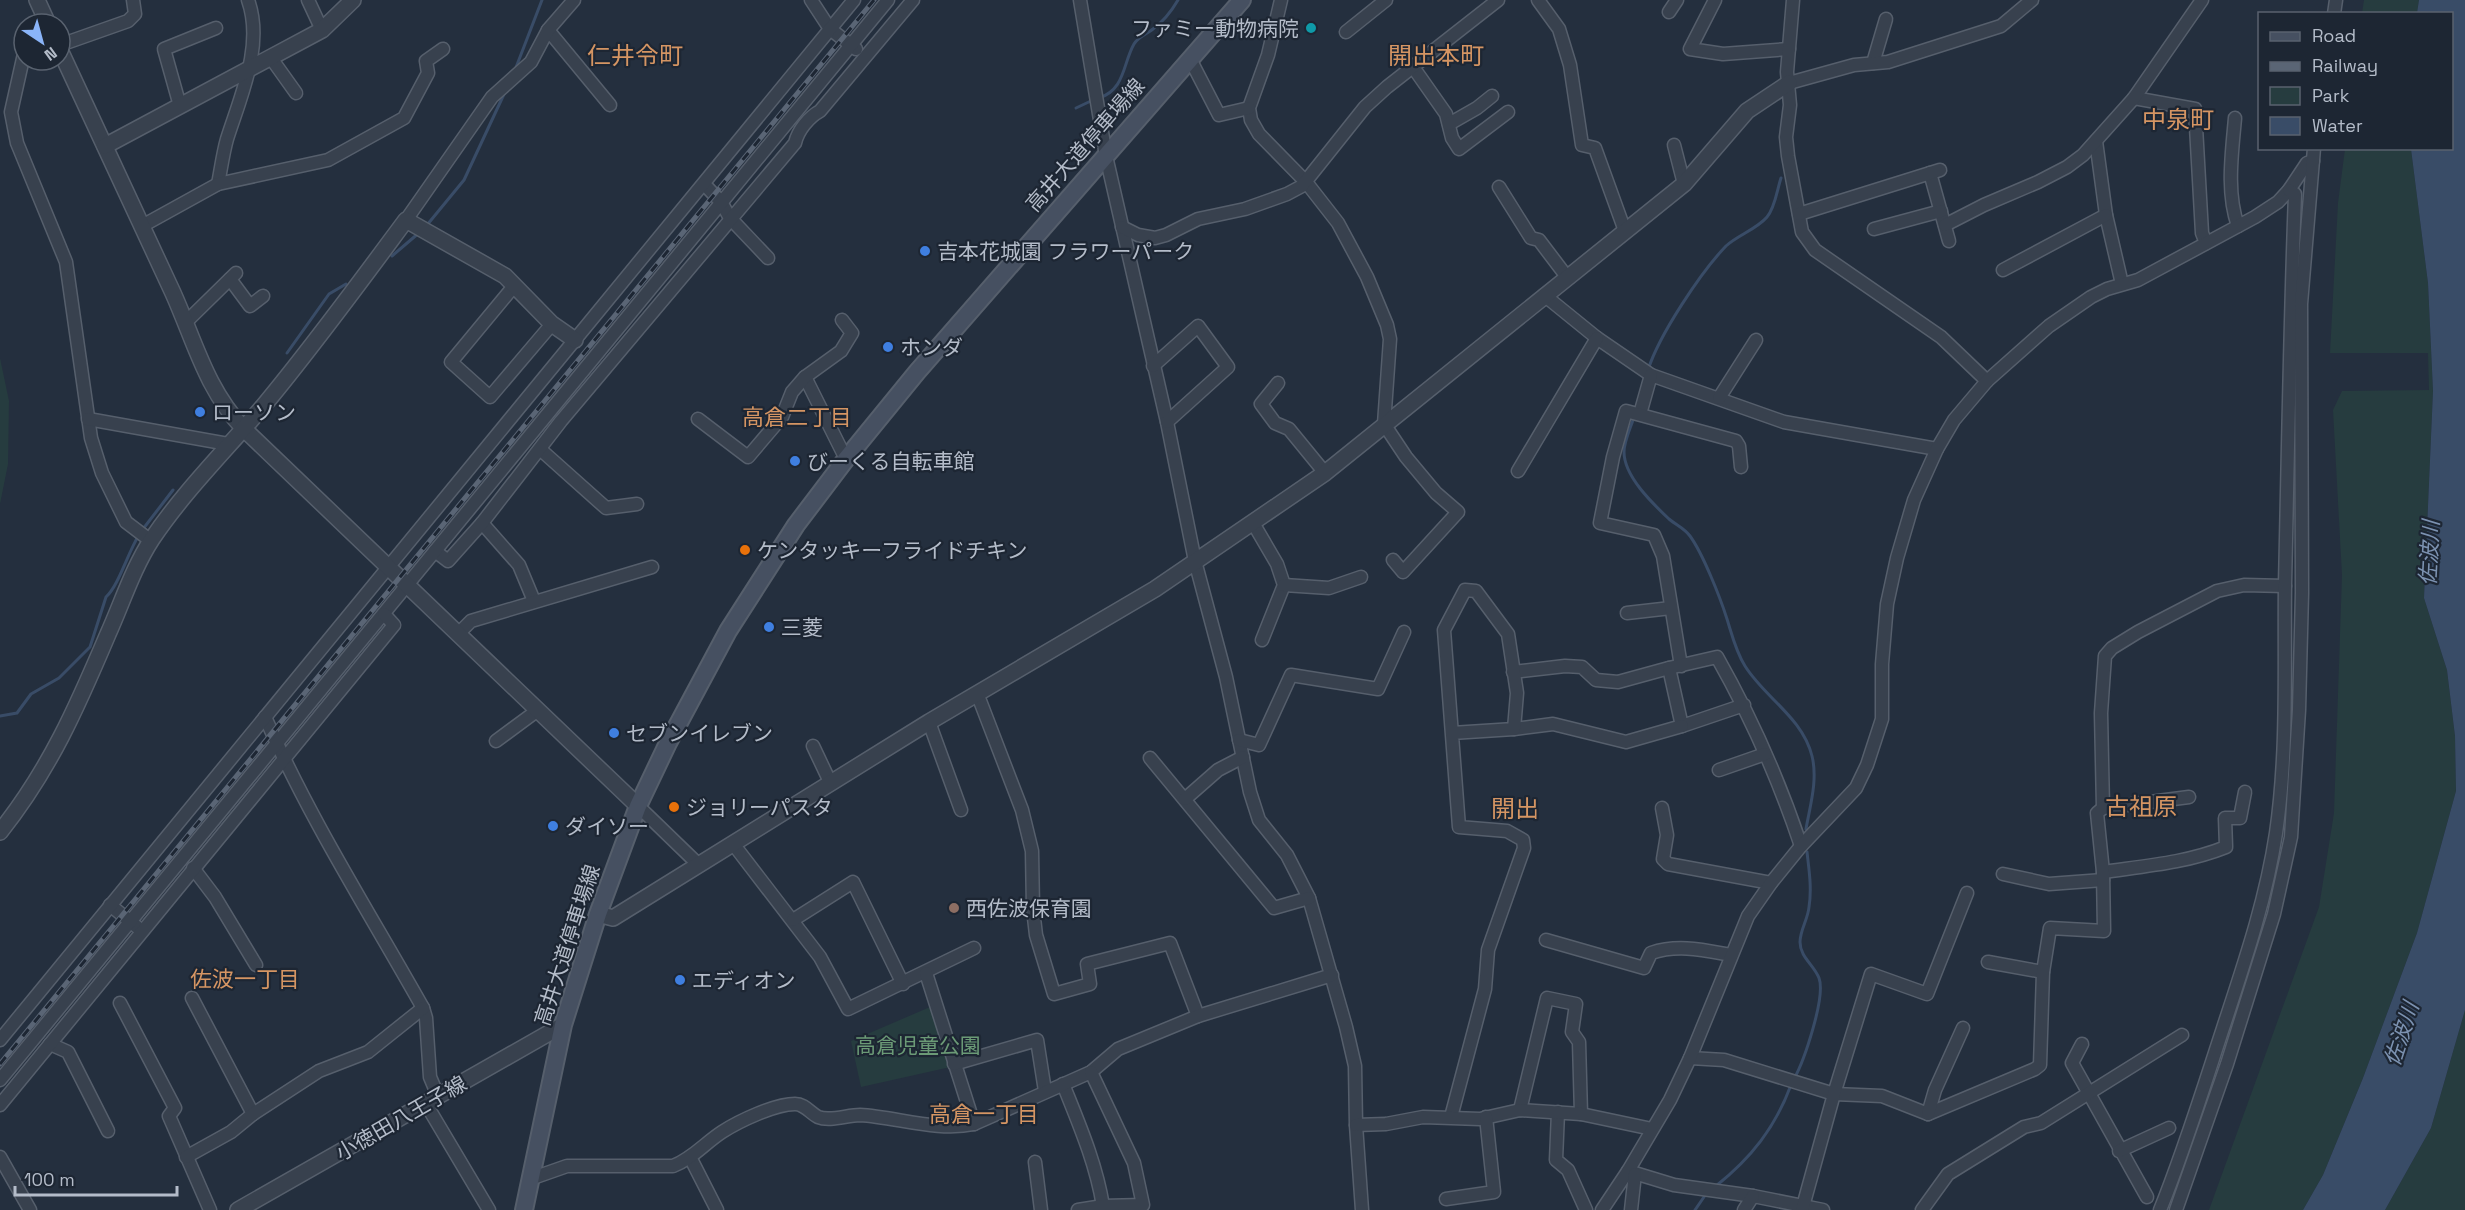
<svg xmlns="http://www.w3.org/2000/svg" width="2465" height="1210" font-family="'Space Grotesk','Noto Sans JP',sans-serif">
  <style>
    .green { fill: #263c3f }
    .water { fill: #394c67 }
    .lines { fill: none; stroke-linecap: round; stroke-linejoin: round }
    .stream { stroke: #394c67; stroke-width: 3 }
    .minor-casing { stroke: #565f6c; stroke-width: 15 }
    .tertiary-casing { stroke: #565f6c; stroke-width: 18 }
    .secondary-casing { stroke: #565f6c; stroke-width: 20 }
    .minor { stroke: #38414e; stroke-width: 12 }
    .tertiary { stroke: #38414e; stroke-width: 15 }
    .secondary { stroke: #465061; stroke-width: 16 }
    .rail-casing { stroke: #5a6575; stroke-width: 5 }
    .rail { stroke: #1d2633; stroke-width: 3; stroke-dasharray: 9; stroke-linecap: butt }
    .culture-dot { fill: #0f9aa8; stroke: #1d2633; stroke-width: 2 }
    .shop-dot { fill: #3f7fe0; stroke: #1d2633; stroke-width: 2 }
    .food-dot { fill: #e8710a; stroke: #1d2633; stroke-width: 2 }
    .education-dot { fill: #8d6e63; stroke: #1d2633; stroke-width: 2 }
    .labels { text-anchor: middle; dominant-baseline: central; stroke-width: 4.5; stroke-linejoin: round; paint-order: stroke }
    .poi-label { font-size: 21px; fill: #b4bcc9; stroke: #1d2633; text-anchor: start }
    .street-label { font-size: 21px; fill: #b4bcc9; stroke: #1d2633 }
    .park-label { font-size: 21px; fill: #6b9a76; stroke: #1d2633 }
    .neighbourhood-label { font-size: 22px; fill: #d59563; stroke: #1d2633 }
    .water-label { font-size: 22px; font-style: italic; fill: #7c92b1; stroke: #1d2633 }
    .quarter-label { font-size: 24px; fill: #d59563; stroke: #1d2633 }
  </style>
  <rect width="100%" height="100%" fill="#242f3e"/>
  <!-- green -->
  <g class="green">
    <path d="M2364 0H2419L2417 13H2362Z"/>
    <path d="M2345 149H2411L2428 283 2433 391 2424 598 2447 670 2455 736 2456 791 2417 933 2363 1078 2323 1175 2303 1210H2209L2319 907 2334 813 2342 575 2333 410 2342 391 2429 390 2428 353H2330L2338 203Z"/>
    <path d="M0 358 9 401 8 464 0 504Z"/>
    <path d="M937 1004 955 1066 861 1087 851 1041Z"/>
    <path d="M2465 1010V1210H2385L2431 1128Z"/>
  </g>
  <!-- water -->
  <path class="water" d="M2419 0H2465V1010L2431 1128 2385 1210H2303L2323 1175 2363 1078 2417 933 2456 791 2455 736 2447 670 2424 598 2433 391 2428 283 2411 149 2452 148V14L2417 13Z"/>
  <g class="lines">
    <!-- stream -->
    <g class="stream">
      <path d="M515 70 542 0"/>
      <path d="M1099 98C1125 90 1123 63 1134 44 1138 37 1147 34 1153 29 1164 21 1171 12 1178 0"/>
      <path d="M1076 108 1093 100"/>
      <path d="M427 225 464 180 505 92"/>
      <path d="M392 256 420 232"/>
      <path d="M287 353 329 294 346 284"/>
      <path d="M1648 370C1659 335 1701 272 1726 246 1738 235 1757 229 1767 217 1775 208 1777 190 1781 178"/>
      <path d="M1634 417C1631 427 1624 441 1624 452 1624 476 1652 503 1669 519 1676 525 1684 528 1690 536 1703 554 1720 597 1727 619 1732 635 1736 652 1745 666 1765 698 1802 717 1812 756 1818 780 1810 806 1806 829"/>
      <path d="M143 529 173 490"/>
      <path d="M0 716 17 713 31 694 59 678 90 647 106 597C119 585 128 552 139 535"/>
      <path d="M1794 1079C1804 1061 1826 997 1819 978 1814 965 1800 957 1800 942 1800 930 1808 919 1809 907 1812 888 1809 870 1807 852"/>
      <path d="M1716 1186C1751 1158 1775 1128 1791 1085"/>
      <path d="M1695 1210 1706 1194"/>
    </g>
    <defs>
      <g id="minor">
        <path d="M308 0 322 30"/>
        <path d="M811 0 830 29 856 49"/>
        <path d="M1080 0 1106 156 1167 422 1195 561 1226 677 1250 792 1259 820 1287 855 1309 898 1346 1027 1355 1066 1356 1125 1362 1210"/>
        <path d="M1281 0 1268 55 1249 108 1251 120 1259 134 1306 182 1338 223 1367 277 1387 325 1390 339 1384 424 1406 457 1436 493 1458 512 1403 572 1393 560"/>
        <path d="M1538 0 1559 29 1570 65 1582 145 1595 148 1625 231"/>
        <path d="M1715 0 1690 49 1723 54 1789 49"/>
        <path d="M1793 0 1787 72 1790 105 1786 137 1788 156 1802 232 1815 250 1941 337 1987 381"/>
        <path d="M1669 12 1677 0"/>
        <path d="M2334 14 2336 0"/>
        <path d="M548 30 610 105"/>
        <path d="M1346 32 1386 0"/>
        <path d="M60 45 128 21 135 14 133 0"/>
        <path d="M24 54 11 112 17 143 66 262 91 438 102 473 126 522 151 541"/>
        <path d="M271 58 296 93"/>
        <path d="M1190 59 1219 115 1249 108"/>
        <path d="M1873 63 1886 19"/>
        <path d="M1413 67 1446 114 1452 138 1459 149 1508 112"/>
        <path d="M1789 83 1854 65 1888 62 2001 26 2032 0"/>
        <path d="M2134 98 2195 109 2202 233 2206 243"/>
        <path d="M180 106 164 49 216 28"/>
        <path d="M2235 118C2232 153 2226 192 2238 226"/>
        <path d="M1449 124 1477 108 1492 96"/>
        <path d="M2096 141 2106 215 2122 284"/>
        <path d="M1674 145 1684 184"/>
        <path d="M1930 173 1949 241"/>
        <path d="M218 184C221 169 223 153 227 139 241 95 264 45 248 0"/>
        <path d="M704 184 721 202 730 218 768 258"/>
        <path d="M1499 187 1531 238 1539 240 1567 277"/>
        <path d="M1799 214 1940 170"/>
        <path d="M406 220 492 97 531 62 548 30 574 0"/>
        <path d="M1945 225 1984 205 2038 182 2067 167 2083 155 2134 98 2202 0"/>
        <path d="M142 226 218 184 328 160 404 118 428 73 426 61 443 49"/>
        <path d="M1122 227 1138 235 1155 238 1166 235 1198 219 1245 209 1287 194 1302 186 1365 107 1387 87 1498 0"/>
        <path d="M1874 229 1941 211"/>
        <path d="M2003 270 2106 215"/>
        <path d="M230 279 250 306 263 296"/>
        <path d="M514 286 451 362 490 397 552 324"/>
        <path d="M1544 295 1597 338 1651 375 1784 422 1937 449"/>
        <path d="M186 322 236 273"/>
        <path d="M1153 366 1198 326 1228 367 1167 422"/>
        <path d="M805 377 846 459"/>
        <path d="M1278 383 1261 404 1275 423 1289 429 1325 473"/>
        <path d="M1719 398 1756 340"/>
        <path d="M1640 414 1651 375"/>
        <path d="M88 419 228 444"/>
        <path d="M698 419 748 457 782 417 792 392 805 377 841 351 852 333 842 320"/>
        <path d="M541 450 606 508 637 504"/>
        <path d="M1518 471 1597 338"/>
        <path d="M482 523 519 565 534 601"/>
        <path d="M1253 523 1277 564 1284 585 1262 640"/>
        <path d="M435 551 448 561 482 523 561 421 795 143C798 130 809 117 820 111L913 0"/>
        <path d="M1284 585 1329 588 1361 577"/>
        <path d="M1627 613 1671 608"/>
        <path d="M459 633 471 621 652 567"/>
        <path d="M1681 666 1663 556 1654 535 1600 523 1613 457 1626 411 1736 441 1739 446 1741 467"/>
        <path d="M1513 672 1565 666 1582 667 1596 680 1618 682 1669 668"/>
        <path d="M977 693 1022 810 1032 851 1033 909 1036 935 1054 994 1090 984 1087 964 1170 943 1198 1016"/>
        <path d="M1744 705 1682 726 1669 668 1717 657C1751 717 1779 780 1801 846"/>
        <path d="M265 717C309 818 369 912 423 1008L426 1018 430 1077 438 1096"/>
        <path d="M929 722 961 810"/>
        <path d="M1514 729 1553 724 1626 742 1682 726"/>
        <path d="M1239 740 1259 745 1291 675 1378 689 1404 632"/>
        <path d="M496 741 538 710"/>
        <path d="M813 746 831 784"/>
        <path d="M1150 758 1274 908 1309 898"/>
        <path d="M1719 770 1765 754"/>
        <path d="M1185 799 1218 770 1243 757"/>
        <path d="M638 806 699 865"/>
        <path d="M1662 808 1667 835 1663 859 1668 864 1771 883"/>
        <path d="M2103 808 2101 713 2105 656 2112 648 2138 632 2217 591 2244 585 2285 586"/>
        <path d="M734 845 820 957 848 1009 974 948"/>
        <path d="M193 868 215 897 256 965"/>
        <path d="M2103 872C2145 866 2186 863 2226 847L2225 818H2240L2245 792"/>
        <path d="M2003 874 2049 884 2103 880"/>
        <path d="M110 905 137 927"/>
        <path d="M793 920 853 882 903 984"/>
        <path d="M1546 940 1644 968 1651 953C1678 944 1703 950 1731 955"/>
        <path d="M1988 962 2043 972"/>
        <path d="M926 973 974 1124"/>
        <path d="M192 998 253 1114"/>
        <path d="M120 1003 175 1108 169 1116 210 1210"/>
        <path d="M0 1040 854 0"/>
        <path d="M50 1044 68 1052 108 1131"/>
        <path d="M2082 1044 2072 1063 2147 1197"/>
        <path d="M1690 1058 1724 1060 1834 1094 1882 1096 1928 1114 2035 1069 2040 1065 2043 972 2050 928 2104 931 2103 872 2097 813 2103 808 2189 797"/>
        <path d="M954 1064 1037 1040 1045 1091"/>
        <path d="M0 1080 888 0"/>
        <path d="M1063 1084C1079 1124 1096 1163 1103 1206"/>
        <path d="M426 1104 489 1210"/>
        <path d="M0 1105 394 625 384 614"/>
        <path d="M1520 1110 1547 998 1576 1004 1572 1032 1579 1042 1581 1114"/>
        <path d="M1558 1112 1556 1160 1568 1170 1586 1210"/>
        <path d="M1928 1114 1935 1090 1963 1028"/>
        <path d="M1451 1117 1485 989 1488 950 1524 848 1523 840 1507 831 1459 827 1444 630 1465 590 1476 591 1508 634 1517 693 1514 729 1452 733"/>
        <path d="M1356 1125 1386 1124 1423 1117 1480 1119 1520 1110 1581 1114 1652 1129"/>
        <path d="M2119 1151 2169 1128"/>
        <path d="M0 1157 30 1210"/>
        <path d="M186 1157 231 1132 253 1114 319 1071 368 1052 423 1008"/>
        <path d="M690 1157 717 1210"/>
        <path d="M1035 1162 1041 1210"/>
        <path d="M1628 1171 1674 1185 1753 1196 1823 1210"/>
        <path d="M530 1179 567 1166H673C692 1159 705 1143 722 1132 739 1121 775 1104 795 1104 805 1104 810 1113 818 1117 830 1122 847 1115 860 1115 896 1117 938 1132 974 1124L1091 1072 1118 1049 1198 1016 1332 975"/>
        <path d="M1446 1199 1494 1192 1486 1117"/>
        <path d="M1078 1210 1103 1206 1143 1205 1134 1163 1091 1072"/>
        <path d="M1602 1210 1628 1171 1670 1100 1690 1058 1748 916 1771 883 1801 846 1856 788 1867 765 1882 719V664L1887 604 1897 558 1914 500 1937 449 1954 420 1987 381 2049 326 2091 297 2107 289 2138 280 2255 217 2278 202 2289 190 2307 163 2313 161"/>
        <path d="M1631 1210 1635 1174"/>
        <path d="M1744 1210 1753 1196"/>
        <path d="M1802 1210 1834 1094 1871 974 1927 994 1967 893"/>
        <path d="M1922 1210 1948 1174 2024 1127 2041 1123 2182 1035"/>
        <path d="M2160 1210C2184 1151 2203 1089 2223 1028 2244 964 2266 900 2276 833 2288 750 2284 667 2285 584 2288 454 2290 324 2295 194L2289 190"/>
        <path d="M2176 1210 2227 1064 2274 914 2291 837 2299 710 2302 593 2301 304 2314 148"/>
      </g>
      <g id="tertiary">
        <path d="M37 0 48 24"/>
        <path d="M60 50C98 131 136 212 173 293 195 342 206 389 244 429L638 806"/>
        <path d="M105 146 322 30 353 0"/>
        <path d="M0 832C50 769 77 707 108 634 122 603 133 568 152 539 185 490 227 449 265 404 314 345 360 282 406 220L505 276 552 324 575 340"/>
        <path d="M598 914 613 918 929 722 1155 589 1325 473 1684 184 1747 111 1789 83"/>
        <path d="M238 1210 563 1025"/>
      </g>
      <path id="secondary" d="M524 1210 563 1025 598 914 638 806 668 743 728 631 796 525 846 459 917 372 1242 0"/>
    </defs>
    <!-- minor casing -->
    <use href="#minor" class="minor-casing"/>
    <!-- tertiary casing -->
    <use href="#tertiary" class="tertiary-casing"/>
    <!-- secondary casing -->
    <use href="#secondary" class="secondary-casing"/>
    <!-- minor -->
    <use href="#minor" class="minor"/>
    <!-- tertiary -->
    <use href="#tertiary" class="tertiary"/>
    <!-- secondary -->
    <use href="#secondary" class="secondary"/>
    <defs>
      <path id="rail" d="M0 1064 874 0"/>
    </defs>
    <!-- rail casing -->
    <use href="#rail" class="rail-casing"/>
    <!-- rail -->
    <use href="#rail" class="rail"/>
  </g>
  <!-- markers -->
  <circle class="culture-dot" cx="1311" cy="28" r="6"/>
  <g class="shop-dot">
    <circle cx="925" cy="251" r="6"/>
    <circle cx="888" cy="347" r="6"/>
    <circle cx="200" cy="412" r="6"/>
    <circle cx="795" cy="461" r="6"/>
    <circle cx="769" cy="627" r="6"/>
    <circle cx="614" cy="733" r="6"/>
    <circle cx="553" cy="826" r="6"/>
    <circle cx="680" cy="980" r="6"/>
  </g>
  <g class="food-dot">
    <circle cx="745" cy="550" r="6"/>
    <circle cx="674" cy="807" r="6"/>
  </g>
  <circle class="education-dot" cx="954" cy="908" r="6"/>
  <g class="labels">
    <!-- poi labels -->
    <g class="poi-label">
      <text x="1299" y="28" text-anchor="end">ファミー動物病院</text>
      <text x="937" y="251">吉本花城園 フラワーパーク</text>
      <text x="900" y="347">ホンダ</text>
      <text x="212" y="412">ローソン</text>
      <text x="807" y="461">びーくる自転車館</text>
      <text x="757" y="550">ケンタッキーフライドチキン</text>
      <text x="781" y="627">三菱</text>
      <text x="626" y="733">セブンイレブン</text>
      <text x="686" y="807">ジョリーパスタ</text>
      <text x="565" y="826">ダイソー</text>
      <text x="966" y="908">西佐波保育園</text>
      <text x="692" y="980">エディオン</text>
    </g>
    <!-- street labels -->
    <g class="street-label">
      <text transform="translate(1085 145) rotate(-49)">高井大道停車場線</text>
      <text transform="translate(567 945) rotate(-72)">高井大道停車場線</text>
      <text transform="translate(401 1118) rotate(-30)">小徳田八王子線</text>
    </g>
    <!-- park labels -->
    <g class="park-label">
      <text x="918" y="1045">高倉児童公園</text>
    </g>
    <!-- neighbourhood labels -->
    <g class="neighbourhood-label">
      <text x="797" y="417">高倉二丁目</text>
      <text x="245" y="979">佐波一丁目</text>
      <text x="984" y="1114">高倉一丁目</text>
    </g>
    <!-- water labels -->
    <g class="water-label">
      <text transform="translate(2429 553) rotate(-87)">佐波川</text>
      <text transform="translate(2401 1034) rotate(-72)">佐波川</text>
    </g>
    <!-- quarter labels -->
    <g class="quarter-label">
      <text x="635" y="55">仁井令町</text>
      <text x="1436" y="55">開出本町</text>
      <text x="2178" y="119">中泉町</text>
      <text x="2141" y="806">古祖原</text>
      <text x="1515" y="808">開出</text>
    </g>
  </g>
  <!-- legend -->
  <rect x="2258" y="12" width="195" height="138" fill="#1d2633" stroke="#59626f" stroke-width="1.5"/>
  <rect x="2270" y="32" width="30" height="9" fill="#465061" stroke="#59626f" stroke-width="1.5"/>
  <text x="2312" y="42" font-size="18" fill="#b4bcc9">Road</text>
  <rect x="2270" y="62" width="30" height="9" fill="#5a6575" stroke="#59626f" stroke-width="1.5"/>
  <text x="2312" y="72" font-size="18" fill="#b4bcc9">Railway</text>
  <rect x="2270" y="87" width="30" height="18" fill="#263c3f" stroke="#59626f" stroke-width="1.5"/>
  <text x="2312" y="102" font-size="18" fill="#b4bcc9">Park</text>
  <rect x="2270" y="117" width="30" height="18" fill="#394c67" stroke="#59626f" stroke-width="1.5"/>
  <text x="2312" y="132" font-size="18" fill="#b4bcc9">Water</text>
  <!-- north arrow -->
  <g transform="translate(42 42) rotate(144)"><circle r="28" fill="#1d2633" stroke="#59626f" stroke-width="1.5"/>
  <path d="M0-4.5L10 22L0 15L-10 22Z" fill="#8ab4f8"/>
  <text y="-9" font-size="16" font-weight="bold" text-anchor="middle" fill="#b4bcc9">N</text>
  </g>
  <!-- scale -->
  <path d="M15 1186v9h162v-9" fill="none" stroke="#b4bcc9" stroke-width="3"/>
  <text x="24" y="1186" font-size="18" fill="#b4bcc9" stroke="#1d2633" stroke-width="4.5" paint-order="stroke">100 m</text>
</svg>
